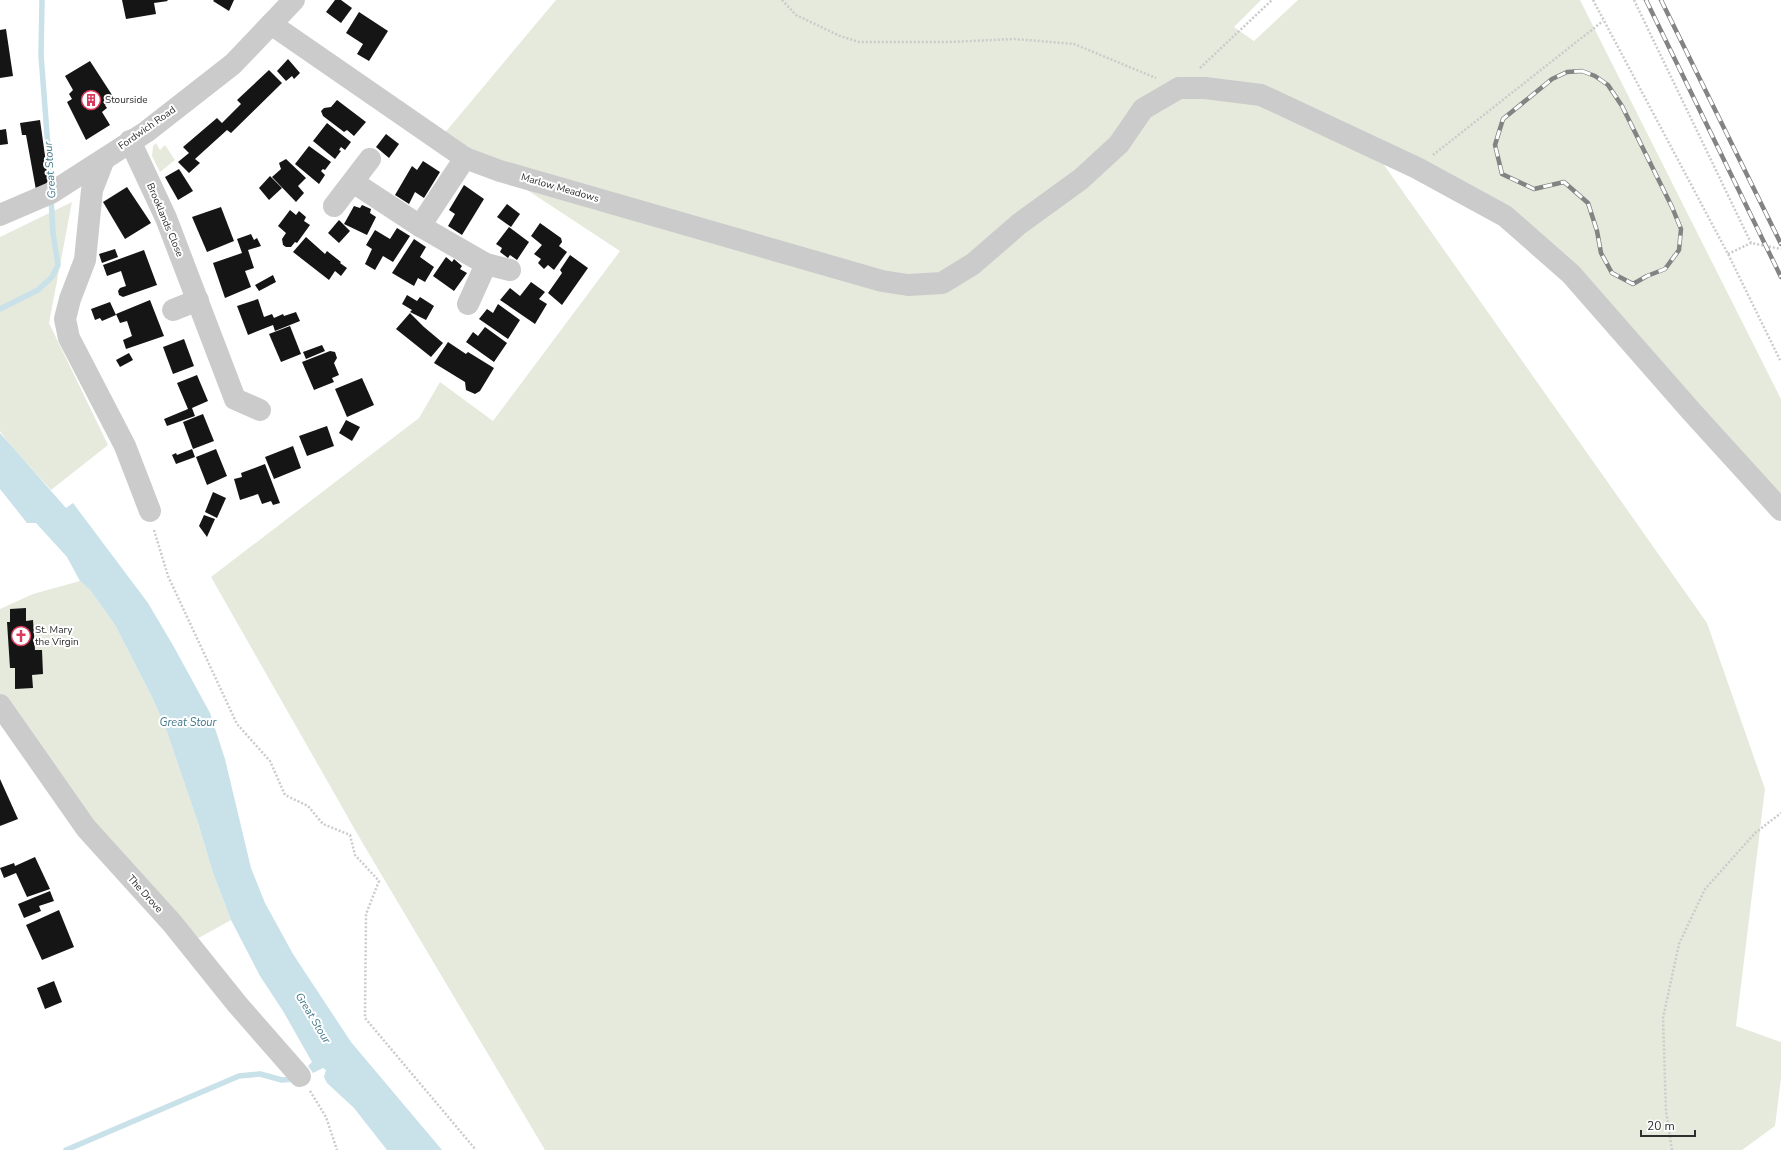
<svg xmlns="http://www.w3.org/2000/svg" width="1781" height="1150" font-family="'Nunito Sans',sans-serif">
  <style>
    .green { fill: #e6eadc }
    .water { fill: #c9e1e9 }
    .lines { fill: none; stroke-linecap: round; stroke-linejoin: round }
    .stream { stroke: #c9e1e9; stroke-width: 5.5 }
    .building { fill: #151515 }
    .path { stroke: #cbcbcb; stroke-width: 2.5; stroke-dasharray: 2 2; stroke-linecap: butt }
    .minor { stroke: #cbcbcb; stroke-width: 22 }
    .rail-casing { stroke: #838383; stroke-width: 4.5 }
    .rail { stroke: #fff; stroke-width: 3; stroke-dasharray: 9; stroke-linecap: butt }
    .labels { text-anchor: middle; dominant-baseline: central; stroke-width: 4; stroke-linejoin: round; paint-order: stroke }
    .poi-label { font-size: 10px; fill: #2e2e2e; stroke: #fff; text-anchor: start }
    .street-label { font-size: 10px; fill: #2e2e2e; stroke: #fff }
    .water-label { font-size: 11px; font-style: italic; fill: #41788a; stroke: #fff }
  </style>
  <rect width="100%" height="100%" fill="#fff"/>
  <!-- green -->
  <g class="green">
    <path d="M556 0H1261L1234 27 1254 41 1298 0H1580L1781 399V496L1510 210 1382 162 1707 623 1765 789 1736 1026 1781 1042V1078L1775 1126 1742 1150H545L362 842 211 577 419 418 440 382 493 421 620 251 443 135Z"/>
    <path d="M156 143 160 150 165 145 175 160 160 172 152 156 153 146Z"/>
    <path d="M72 202 49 323 108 445 51 490 10 445 0 431V237Z"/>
    <path d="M80 581 90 590 115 625 152 697 166 729 198 823 213 873 231 920 195 940 98 829 0 700V609L33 594Z"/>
  </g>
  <!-- water -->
  <path class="water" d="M0 433 66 508 73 503 148 603 174 647 210 713 225 759 251 868 265 903 293 954 351 1042 442 1150H387L354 1108 327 1083 324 1077 326 1070 323 1068 313 1073 308 1066 312 1062 283 1011 260 976 231 920 213 873 198 823 166 729 152 697 115 625 90 590 80 581 67 557 36 523H27L0 489Z"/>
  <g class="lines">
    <!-- stream -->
    <g class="stream">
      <path d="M42 0 41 55 51 187"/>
      <path d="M0 309 38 290 52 277 58 265 53 233 51 198"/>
      <path d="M66 1150 239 1076 260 1074 282 1080 295 1079"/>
    </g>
  </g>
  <!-- building -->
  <g class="building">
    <path d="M122 0H167L168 1 154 3 156 14 126 19Z"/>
    <path d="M214 0H234L229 11 213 1Z"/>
    <path d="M335 0H341L352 8 341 23 326 12Z"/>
    <path d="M359 12 388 31 369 61 357 54 363 44 346 33Z"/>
    <path d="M6 29 13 76 0 78V30Z"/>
    <path d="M288 59 300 73 294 79 292 76 286 81 277 71Z"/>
    <path d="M90 61 114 98 105 105 107 108 102 112 110 125 86 140 67 102 72 99 69 94 73 90 65 76Z"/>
    <path d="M269 70 282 83 231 133 227 130 195 159 200 163 189 173 178 162 189 153 183 147 217 118 222 123 241 104 237 100Z"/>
    <path d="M337 100 366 122 354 136 347 130 344 132 323 116 321 111 324 108 331 107Z"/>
    <path d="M40 120 49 184 36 190 26 135H22L20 123Z"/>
    <path d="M327 123 351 142 345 150 341 147 339 150 341 151 335 159 313 141Z"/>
    <path d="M6 129 8 144 0 145V130Z"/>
    <path d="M386 134 399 144 389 158 376 147Z"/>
    <path d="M309 146 331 162 325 170 323 169 321 171 325 175 319 184 295 164Z"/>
    <path d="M286 159 306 178 298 186 304 193 296 202 272 177 281 169 279 163Z"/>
    <path d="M423 161 440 172 424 198 415 192 409 204 395 195 412 166 417 170Z"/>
    <path d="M179 169 193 191 178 200 165 177Z"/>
    <path d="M270 176 282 188 269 200 259 188Z"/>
    <path d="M464 185 484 199 462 235 448 226 455 214 449 210Z"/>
    <path d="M127 187 151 223 125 239 103 202Z"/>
    <path d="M507 204 520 214 511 227 497 217Z"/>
    <path d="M362 205 371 209 370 213 376 217 367 235 344 224 354 206 360 208Z"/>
    <path d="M221 207 234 241 207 252 192 217Z"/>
    <path d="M290 210 296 215 299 211 306 217 304 221 310 225 297 243 295 242 291 247H286L283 245 282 239 286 233 278 226Z"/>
    <path d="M339 220 350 231 339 243 328 233Z"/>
    <path d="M540 223 561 238 562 242 559 246 567 252 554 270 548 265 544 269 538 263 541 259 534 254 542 245 531 236Z"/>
    <path d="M509 227 529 242 517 260 510 255 508 258 500 252 502 248 496 244Z"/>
    <path d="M397 228 410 236 393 262 383 256 375 270 365 264 372 249 366 245 375 230 390 239Z"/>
    <path d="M251 234 254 240 257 238 261 246 248 250 254 268 245 271 251 287 225 298 213 263 242 253 237 239Z"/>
    <path d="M306 237 325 254 327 251 341 262 340 263 347 268 341 276 335 271 329 280 293 252Z"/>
    <path d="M414 239 426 247 420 257 434 267 425 282 418 278 414 286 392 273Z"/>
    <path d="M115 249 118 257 102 263 99 254Z"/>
    <path d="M144 250 157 285 123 297 119 295 118 291 120 288 126 286 121 271 107 276 103 265Z"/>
    <path d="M570 255 588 268 562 305 548 293 562 273 560 270Z"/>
    <path d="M446 257 452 262 454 259 462 266 460 269 467 273 454 291 433 276Z"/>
    <path d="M273 275 276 282 259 291 255 285Z"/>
    <path d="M531 282 545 292 539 299 547 304 535 324 500 300 510 288 520 296Z"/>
    <path d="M407 295 417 301 420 297 434 306 426 320 410 312 412 310 402 304Z"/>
    <path d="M258 299 264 317 272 314 274 318 283 314 284 316 296 312 300 321 275 331 273 325 248 335 237 306Z"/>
    <path d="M150 300 164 336 126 349 123 340 132 336 127 321 120 323 116 314Z"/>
    <path d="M110 302 116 315 102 321 100 318 95 320 91 309Z"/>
    <path d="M498 304 520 320 508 339 479 319 487 309 493 313Z"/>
    <path d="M410 313 424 327 443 343 431 357 396 329Z"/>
    <path d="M290 326 301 354 281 362 269 334Z"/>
    <path d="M485 327 507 343 494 362 466 342 473 332 478 336Z"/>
    <path d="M184 339 194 366 173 374 163 347Z"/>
    <path d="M448 342 466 354 468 352 494 368 480 391 475 394 466 390 465 382 434 363Z"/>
    <path d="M322 345 325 351 306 359 303 352Z"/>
    <path d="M330 351 335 352 337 358 334 363 339 375 332 378 334 382 314 390 302 362Z"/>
    <path d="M129 353 133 360 120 367 116 360Z"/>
    <path d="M197 375 208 401 192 408 195 416 167 426 164 419 188 409 177 383Z"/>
    <path d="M362 378 374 405 347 417 335 389Z"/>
    <path d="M203 414 214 441 193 449 183 422Z"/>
    <path d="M346 420 360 427 352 441 339 433Z"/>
    <path d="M327 426 334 446 307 456 299 436Z"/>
    <path d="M293 446 301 468 274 479 265 457Z"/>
    <path d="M192 449 195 457 176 464 172 455 176 453 177 455Z"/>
    <path d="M216 449 227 476 207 485 196 457Z"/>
    <path d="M265 464 280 503 273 505 271 501 262 504 258 494 240 500 234 479 242 477 241 473Z"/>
    <path d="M213 492 226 498 217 518 205 512Z"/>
    <path d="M204 515 215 519 207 537 199 526Z"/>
    <path d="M26 608V621L33 620 35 650H42L43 674 32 675 33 688 15 689V668H10L7 622H10V609Z"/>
    <path d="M0 779 18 819 0 826Z"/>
    <path d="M35 857 50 889 27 897 16 873 4 878 0 868 14 863 15 866Z"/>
    <path d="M50 891 54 901 39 906 41 911 24 918 18 904Z"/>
    <path d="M59 910 74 947 42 960 26 925Z"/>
    <path d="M54 981 62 1002 45 1009 37 988Z"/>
  </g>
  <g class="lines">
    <!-- path -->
    <g class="path">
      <path d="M782 0 796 15 840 36 859 42H948L1015 39 1074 44 1156 78"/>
      <path d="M1593 0 1728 254 1781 362"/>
      <path d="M1634 0 1751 243 1781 249"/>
      <path d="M1200 68 1272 0"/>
      <path d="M1433 155 1603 21"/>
      <path d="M1728 254 1751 243"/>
      <path d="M154 530 168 576 237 724 270 761 285 795 308 806 323 824 350 835 355 855 379 881 366 914 365 1018 476 1150"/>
      <path d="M310 1091 326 1117 337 1150"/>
      <path d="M1672 1150 1666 1111 1663 1018 1679 944 1705 889 1755 833 1781 813"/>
    </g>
    <!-- minor -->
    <g class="minor">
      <path d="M271 24 465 158 500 171 882 281 908 285 942 283 973 264 1019 224 1081 179 1119 144 1143 109 1179 88H1205L1261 95 1417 168 1505 216 1571 274 1691 411 1781 510"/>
      <path d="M130 141 166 218 235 399 260 410"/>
      <path d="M104 159 92 190 85 260 70 299 65 319 69 338 125 446 150 511"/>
      <path d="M353 182 420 226 486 264 510 270"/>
      <path d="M334 206 370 159"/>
      <path d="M0 215 51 193 146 132 233 64 294 0"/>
      <path d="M420 226 465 158"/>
      <path d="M468 304 486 264"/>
      <path d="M173 310 198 300"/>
      <path d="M0 705 86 828 172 923 237 1004 300 1076"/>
    </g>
    <defs>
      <g id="rail">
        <path d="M1646 0 1781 277"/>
        <path d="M1661 0 1781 244"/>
        <path d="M1582 71 1595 76 1608 85 1622 106 1672 207 1681 229 1679 250 1665 269 1647 276 1633 284 1612 273 1601 253 1597 231 1588 203 1564 182 1534 189 1502 174 1495 145 1503 119 1552 79 1567 72Z"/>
      </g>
    </defs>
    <!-- rail casing -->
    <use href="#rail" class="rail-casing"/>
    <!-- rail -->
    <use href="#rail" class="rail"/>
  </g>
  <!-- icons -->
  <defs>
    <symbol id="building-ring" viewBox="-11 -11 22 22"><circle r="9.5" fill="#fff" stroke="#da3b5d" stroke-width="1.5"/><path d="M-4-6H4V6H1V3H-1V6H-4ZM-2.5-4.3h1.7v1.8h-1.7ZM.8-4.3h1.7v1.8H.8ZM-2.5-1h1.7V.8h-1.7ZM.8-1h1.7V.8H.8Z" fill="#da3b5d"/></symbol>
    <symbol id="church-ring" viewBox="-11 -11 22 22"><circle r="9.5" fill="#fff" stroke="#da3b5d" stroke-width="1.5"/><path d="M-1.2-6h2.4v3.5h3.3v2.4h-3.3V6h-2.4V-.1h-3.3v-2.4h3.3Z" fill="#da3b5d"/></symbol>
  </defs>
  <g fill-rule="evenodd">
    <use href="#building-ring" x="80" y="89" width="22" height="22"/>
    <use href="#church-ring" x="10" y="625" width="22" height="22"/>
  </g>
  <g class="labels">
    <!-- poi labels -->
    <g class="poi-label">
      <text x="105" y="100">Stourside</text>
      <text x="35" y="630">St. Mary<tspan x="35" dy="12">the Virgin</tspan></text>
    </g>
    <!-- street labels -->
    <g class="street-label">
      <text transform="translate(147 128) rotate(-35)">Fordwich Road</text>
      <text transform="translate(560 188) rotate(16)">Marlow Meadows</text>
      <text transform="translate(165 220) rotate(67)">Brooklands Close</text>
      <text transform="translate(145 894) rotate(48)">The Drove</text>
    </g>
    <!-- water labels -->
    <g class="water-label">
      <text transform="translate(50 170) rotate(-94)">Great Stour</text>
      <text x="188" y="722">Great Stour</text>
      <text transform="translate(313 1018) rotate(59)">Great Stour</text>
    </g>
  </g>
  <!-- scale -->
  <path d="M1641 1130v6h54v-6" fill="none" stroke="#2e2e2e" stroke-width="2"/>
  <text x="1647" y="1130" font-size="12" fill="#2e2e2e" stroke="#ffffff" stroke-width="3" paint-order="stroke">20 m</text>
</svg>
